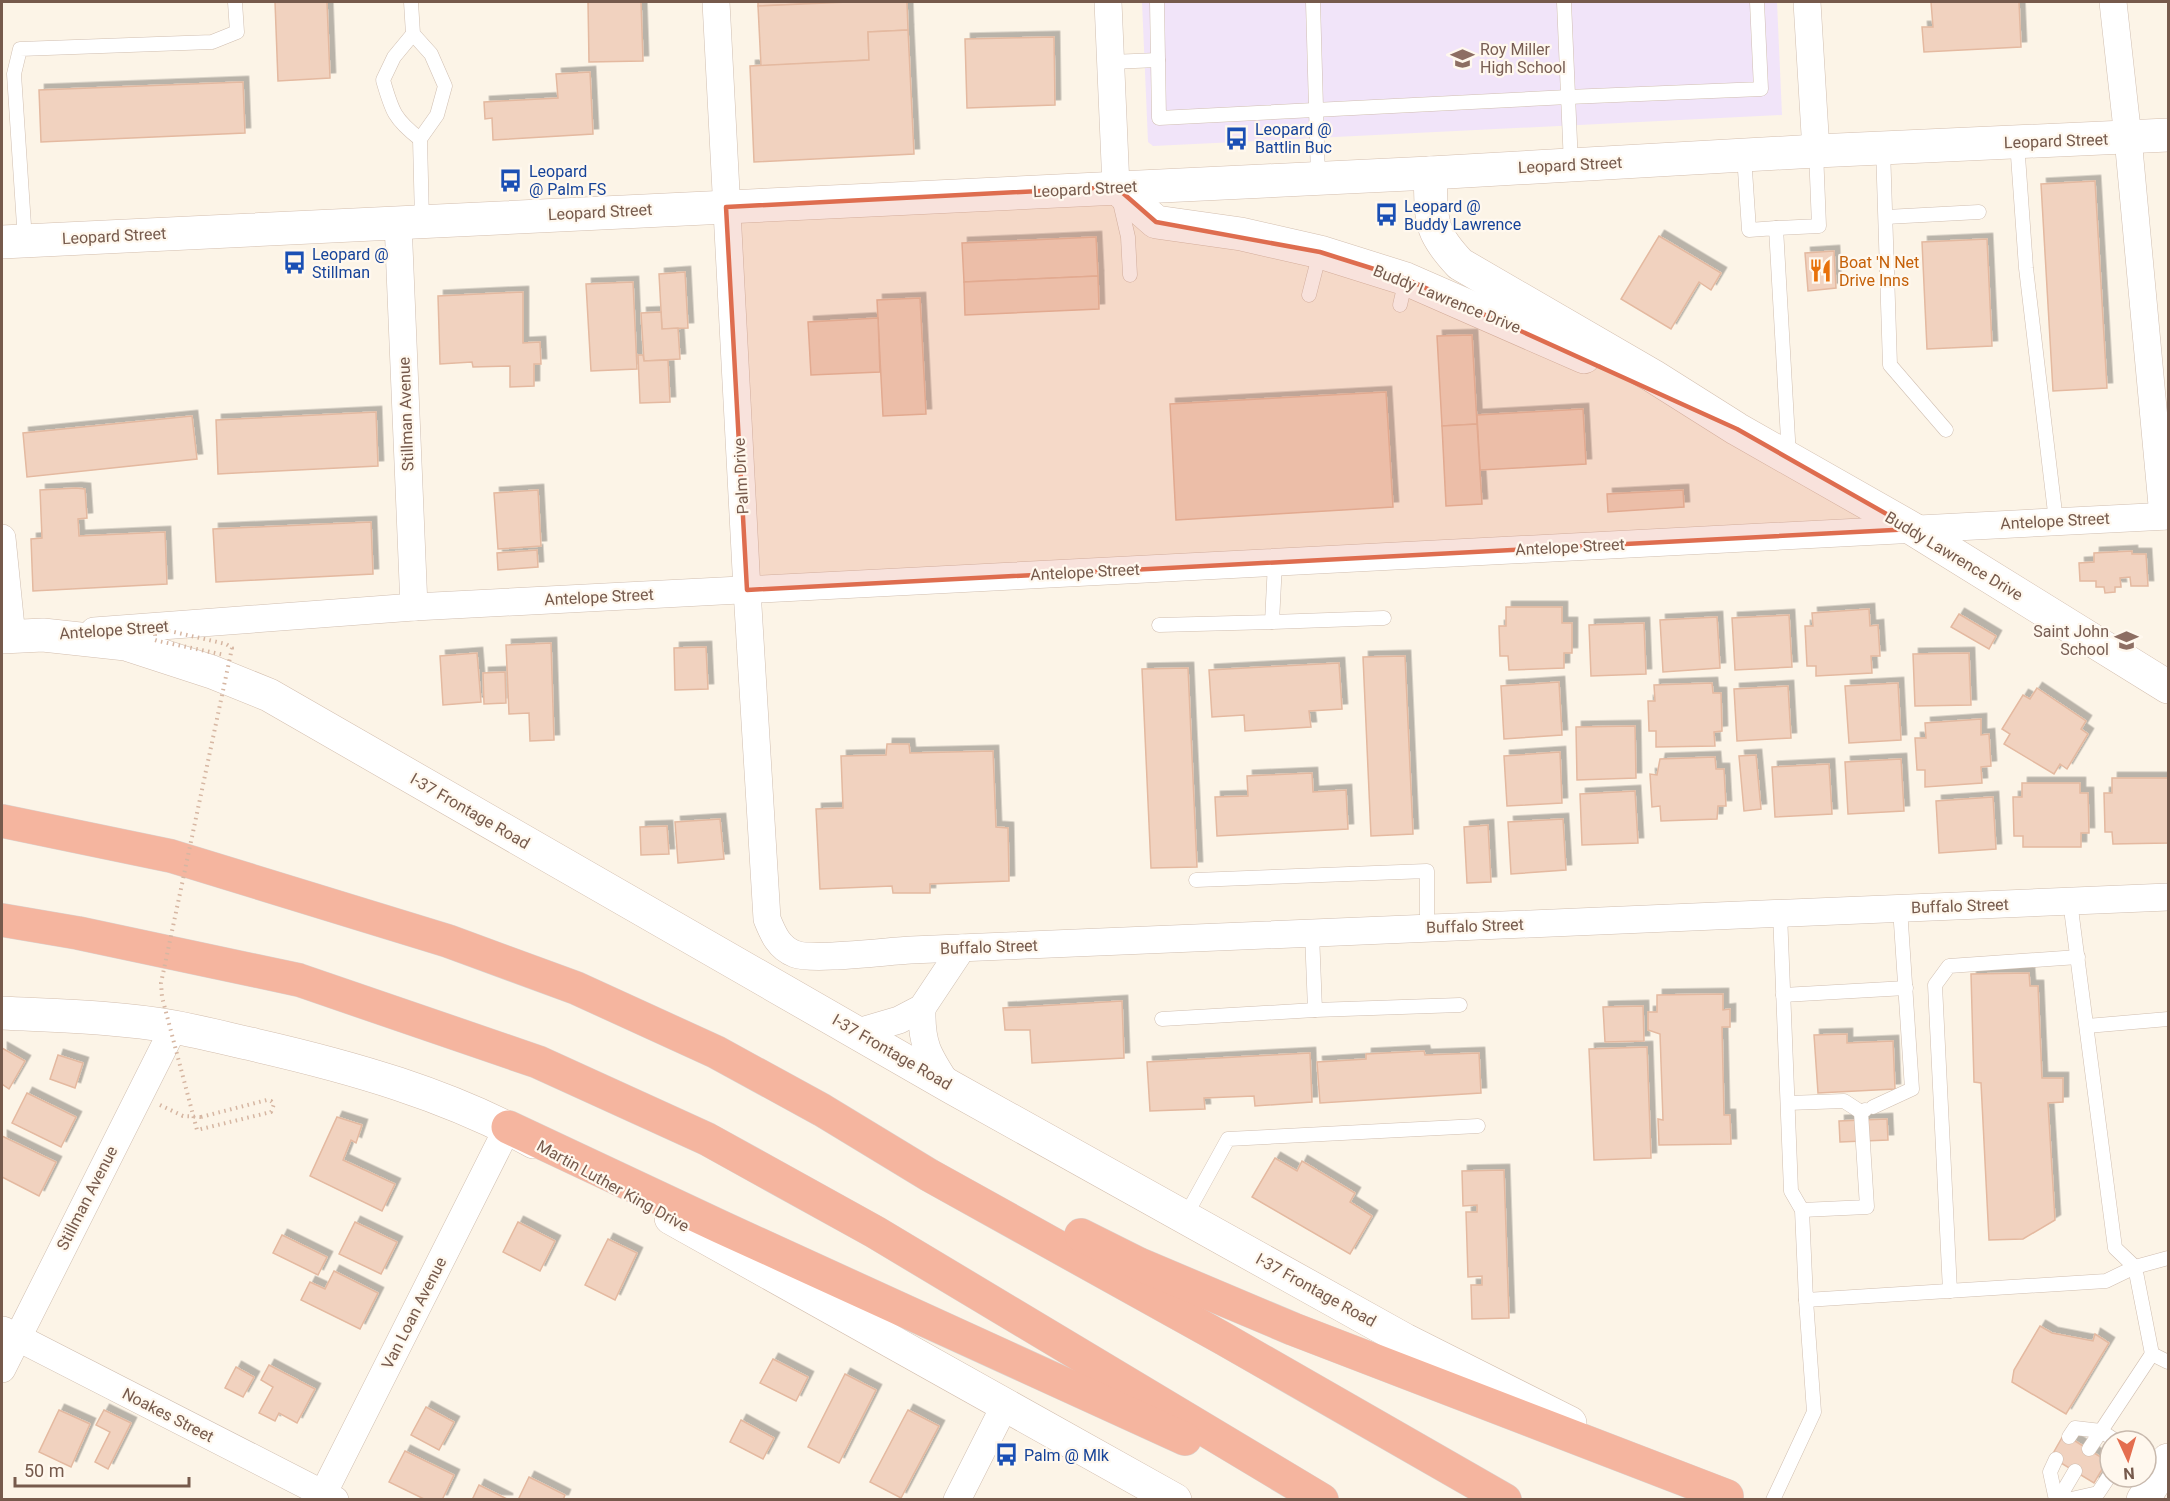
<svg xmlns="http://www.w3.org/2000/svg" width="2170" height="1501" font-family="Roboto,sans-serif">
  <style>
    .education { fill: #f1e4f9 }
    .building { fill: #f1d2bf; stroke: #e4b9a0; stroke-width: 1.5; filter: url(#shadow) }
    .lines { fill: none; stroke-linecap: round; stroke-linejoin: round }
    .lane-casing { stroke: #d0beb0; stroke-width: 15 }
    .street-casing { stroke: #d0beb0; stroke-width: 28 }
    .secondary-casing { stroke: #d3beae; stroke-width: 34 }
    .highway-casing { stroke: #dbd4d0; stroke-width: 34 }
    .path { stroke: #d6b6a2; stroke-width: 4; stroke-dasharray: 1.5 4.5; stroke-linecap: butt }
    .lane { stroke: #fff; stroke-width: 14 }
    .street { stroke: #fff; stroke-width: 27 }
    .secondary { stroke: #fff; stroke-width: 33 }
    .highway { stroke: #f5b59f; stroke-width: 33 }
    .path-bridge { stroke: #d6b6a2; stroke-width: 4; stroke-dasharray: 1.5 4.5; stroke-linecap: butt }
    .marked { fill: #de6d4f; fill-opacity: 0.2; stroke: #de6d4f; stroke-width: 4.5; stroke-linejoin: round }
    .labels { text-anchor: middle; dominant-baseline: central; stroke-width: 4.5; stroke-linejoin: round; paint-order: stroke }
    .education-label { font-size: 16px; fill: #785e54; stroke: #fff8ee; text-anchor: start }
    .transit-label { font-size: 16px; fill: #164399; stroke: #fff8ee; text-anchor: start }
    .street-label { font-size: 16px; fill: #765a4c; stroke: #fff8ee }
    .food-label { font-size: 16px; fill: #c56008; stroke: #fff8ee; text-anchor: start }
  </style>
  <defs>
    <filter id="shadow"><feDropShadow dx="5.5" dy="-5.5" stdDeviation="0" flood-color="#0004"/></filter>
  </defs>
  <rect width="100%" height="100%" fill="#fcf4e7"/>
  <!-- education -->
  <path class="education" d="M1142 2H1777L1782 115 1153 146 1148 142Z"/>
  <!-- building -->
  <g class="building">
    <path d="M275 2H327L330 78 278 81Z"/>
    <path d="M588 2H641L643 61 589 62Z"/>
    <path d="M758 2H848L758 6Z"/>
    <path d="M848 2H907L908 30 868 32 869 60 761 66 758 6Z"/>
    <path d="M1931 2H2019L2021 47 1924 52 1922 27H1933Z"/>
    <path d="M908 30 914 154 754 162 750 66 869 60 868 32Z"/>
    <path d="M1054 37 1055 105 967 108 965 39Z"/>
    <path d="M590 72 593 134 493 140 492 118 485 119 484 102 558 98 556 74Z"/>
    <path d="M243 82 245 133 41 142 39 90Z"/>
    <path d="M2095 181 2107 388 2053 391 2041 184Z"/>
    <path d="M1659 236 1721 273 1711 290 1699 282 1671 329 1621 299Z"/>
    <path d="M1096 237 1098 276 964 282 962 243Z"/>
    <path d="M1987 239 1992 346 1927 349 1922 242Z"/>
    <path d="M1834 251 1836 288 1808 291 1805 253Z"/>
    <path d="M685 272 688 328 662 329 659 274Z"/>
    <path d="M1098 276 1099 309 965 315 964 282Z"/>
    <path d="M633 282 637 369 591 371 586 284Z"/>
    <path d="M523 292V343L540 342 541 364H534V386L510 387V366L473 367 472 362 440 364 438 296Z"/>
    <path d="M920 298 926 414 883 416 877 300Z"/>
    <path d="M661 312 662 329 678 328 680 359 644 361 641 313Z"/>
    <path d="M878 318 880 372 811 375 808 322Z"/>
    <path d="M1472 335 1477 424 1442 426 1437 336Z"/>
    <path d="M638 355H643L644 361 668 360 670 402 640 403Z"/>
    <path d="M1386 392 1393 507 1176 520 1170 404Z"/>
    <path d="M1583 409 1586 464 1480 470 1477 415Z"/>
    <path d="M376 412 378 466 218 474 216 420Z"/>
    <path d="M192 416 197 459 27 477 23 433Z"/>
    <path d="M1477 424 1482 504 1446 506 1442 426Z"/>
    <path d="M76 488 85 489 87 518 78 519 79 536 165 532 167 584 33 591 31 539 42 538 40 490Z"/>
    <path d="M538 490 541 546 498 549 494 493Z"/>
    <path d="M1683 490 1684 507 1608 512 1607 494Z"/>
    <path d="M371 522 373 574 216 582 213 529Z"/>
    <path d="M537 550 538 567 498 570 497 553Z"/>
    <path d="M2132 551V554H2146L2148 586H2131L2130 577 2120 578 2121 587H2115V592L2105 593 2104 587H2096V581H2080L2079 563 2094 562V553Z"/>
    <path d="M1506 607H1562V623H1572V653H1564V668L1509 670 1508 656H1500L1499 626H1506Z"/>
    <path d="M1869 609 1870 626 1878 625 1880 656H1871L1872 673 1816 676V666H1807L1805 626H1813L1812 613Z"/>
    <path d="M1959 614 1996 636 1989 649 1951 627Z"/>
    <path d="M1789 615 1792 667 1735 670 1732 618Z"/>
    <path d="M1717 617 1720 668 1663 672 1660 620Z"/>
    <path d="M1644 623 1646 674 1591 676 1589 625Z"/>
    <path d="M551 643 554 740 530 741 529 713 509 714 506 645Z"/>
    <path d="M706 647 708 689 675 690 674 648Z"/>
    <path d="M477 653 481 702 443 705 440 656Z"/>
    <path d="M1969 653 1971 705 1915 706 1913 654Z"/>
    <path d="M1405 656 1413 834 1371 836 1363 657Z"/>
    <path d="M1339 663 1342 709 1309 711 1311 727 1245 731 1244 715 1212 717 1209 670Z"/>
    <path d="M1188 668 1197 867 1151 868 1142 669Z"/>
    <path d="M505 672 506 703 484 704 483 673Z"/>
    <path d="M1559 682 1562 735 1504 739 1501 686Z"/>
    <path d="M1712 683 1713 693H1721L1722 731 1714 732 1715 746 1656 747V731H1649L1648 701H1655L1654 685Z"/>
    <path d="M1898 683 1901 740 1849 743 1845 686Z"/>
    <path d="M1788 686 1791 738 1737 741 1734 689Z"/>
    <path d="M2037 688 2086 721 2081 729 2088 734 2067 769 2060 764 2054 774 2004 744 2010 734 2002 729 2023 695 2030 699Z"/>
    <path d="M1981 719V735L1989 734 1991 766 1981 767 1982 783 1925 787V770H1917L1915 738H1926L1925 723Z"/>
    <path d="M1635 726 1636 778 1577 780 1576 727Z"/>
    <path d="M887 744H909L910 753 993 751 996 827 1008 828 1009 881 930 884V893H893L892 886 820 889 816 809 843 808 841 756 886 755Z"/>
    <path d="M1560 752 1562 803 1507 806 1504 756Z"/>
    <path d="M1756 755 1761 809 1744 811 1739 756Z"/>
    <path d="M1715 757 1716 769H1724L1726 806H1718L1717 819 1661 821 1660 806 1652 807 1650 774 1657 775 1660 759Z"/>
    <path d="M1901 759 1904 811 1848 814 1845 762Z"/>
    <path d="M1829 764 1832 814 1775 817 1772 767Z"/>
    <path d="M1312 773 1313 792 1346 790 1348 829 1217 836 1215 797 1248 796 1247 776Z"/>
    <path d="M2112 778H2168V843L2113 844 2112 832H2105L2104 793H2112Z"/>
    <path d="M2022 783H2080V793H2088L2089 833H2081V847H2023V836H2014L2013 797H2022Z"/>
    <path d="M1635 791 1638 843 1582 845 1580 794Z"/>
    <path d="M1993 797 1996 849 1939 853 1936 801Z"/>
    <path d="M720 819 724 859 678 863 675 822Z"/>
    <path d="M1563 819 1566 870 1511 874 1508 822Z"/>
    <path d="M1488 825 1491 882 1467 883 1464 827Z"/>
    <path d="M667 826 669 854 641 855 640 827Z"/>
    <path d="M2029 973 2030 986H2038L2042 1078H2063V1102L2048 1103 2055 1220 2023 1239 1989 1240 1981 1083 1974 1082 1971 974Z"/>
    <path d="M1723 994V1010L1730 1009V1027H1722L1724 1115H1730L1731 1144 1659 1145 1658 1119 1663 1120 1660 1034 1648 1030V1012H1657V995Z"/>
    <path d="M1122 1001 1124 1058 1032 1063 1030 1030H1005L1003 1008Z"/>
    <path d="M1643 1006 1644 1041 1605 1042 1603 1007Z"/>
    <path d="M1847 1034V1043L1893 1041 1895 1089 1818 1093 1814 1035Z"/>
    <path d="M1647 1047 1651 1158 1594 1160 1589 1049Z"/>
    <path d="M2 1048 25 1061 9 1089 2 1084Z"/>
    <path d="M1424 1051 1425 1055 1479 1053 1481 1093 1320 1103 1317 1062 1366 1059V1054Z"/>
    <path d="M1310 1053 1312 1102 1255 1106 1254 1096 1204 1098 1205 1109 1150 1111 1147 1062Z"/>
    <path d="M58 1055 83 1063 75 1088 50 1079Z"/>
    <path d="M27 1093 76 1117 61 1147 12 1123Z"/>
    <path d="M337 1117 362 1125 356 1143 351 1140 343 1160 395 1184 382 1211 310 1176Z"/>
    <path d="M1887 1119 1888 1140 1840 1142 1839 1121Z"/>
    <path d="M2 1136 56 1162 39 1196 2 1177Z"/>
    <path d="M1275 1158 1297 1171 1302 1161 1355 1193 1350 1202 1372 1216 1350 1254 1252 1197Z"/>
    <path d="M1504 1170 1509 1318 1472 1319 1471 1285H1482V1276L1468 1277 1466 1212H1477V1205L1463 1206 1462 1171Z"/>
    <path d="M355 1222 397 1242 381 1274 339 1254Z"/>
    <path d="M518 1222 555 1241 540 1271 503 1252Z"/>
    <path d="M282 1235 327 1257 318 1275 273 1253Z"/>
    <path d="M608 1239 637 1253 615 1300 585 1285Z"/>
    <path d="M334 1271 378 1293 360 1329 301 1300 310 1282 325 1289Z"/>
    <path d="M2040 1326 2052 1333 2093 1341 2095 1334 2109 1343 2066 1414 2012 1382 2014 1370Z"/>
    <path d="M773 1359 808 1377 796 1401 760 1383Z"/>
    <path d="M269 1365 315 1389 297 1423 279 1413 275 1421 259 1413 273 1387 261 1380Z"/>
    <path d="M236 1367 254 1377 243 1397 225 1388Z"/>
    <path d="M845 1374 876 1390 839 1463 808 1447Z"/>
    <path d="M426 1407 454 1422 439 1450 411 1435Z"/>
    <path d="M59 1410 90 1424 71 1467 39 1452Z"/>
    <path d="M104 1410 131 1423 108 1469 95 1462 110 1432 96 1425Z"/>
    <path d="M908 1410 939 1426 901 1498 870 1482Z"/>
    <path d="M741 1420 774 1438 763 1459 730 1442Z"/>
    <path d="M2064 1434 2107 1461 2094 1483 2051 1457Z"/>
    <path d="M405 1451 454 1475 442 1500H426L389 1482Z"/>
    <path d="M529 1477 565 1495 563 1500H518Z"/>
    <path d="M479 1485 507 1499V1500H472Z"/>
  </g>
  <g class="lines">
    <defs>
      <g id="lane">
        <path d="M411 2 413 34 431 54 445 86 437 115 420 139 422 221"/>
        <path d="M1157 2 1159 118 1568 97 1761 89 1757 2"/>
        <path d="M1313 2 1318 178"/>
        <path d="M1564 2 1571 165"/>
        <path d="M413 34 394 57 383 80C392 111 394 119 420 139"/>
        <path d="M1111 62 1158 60"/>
        <path d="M2017 142 2026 268 2056 521"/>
        <path d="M1883 148 1890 365 1946 430"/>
        <path d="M1744 155 1749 230 1776 228 1789 457"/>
        <path d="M1119 198 1128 237 1130 275"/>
        <path d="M1886 217 1979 212"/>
        <path d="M1776 228 1819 226 1816 151"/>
        <path d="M25 241 14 74 20 49 212 42 237 32 235 2"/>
        <path d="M1309 295 1320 252"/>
        <path d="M1400 305 1406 279"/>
        <path d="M1272 622 1384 618"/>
        <path d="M1159 625 1272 622 1275 563"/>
        <path d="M1196 880 1427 871V928"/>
        <path d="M1780 913 1791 1191 1802 1210 1806 1300 2106 1281 2135 1267 2115 1248 2070 901"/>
        <path d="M1783 995 1906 988"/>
        <path d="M1315 1010 1460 1005"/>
        <path d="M1162 1019 1315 1010 1312 933"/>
        <path d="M2087 1026 2168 1019"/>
        <path d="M1788 1103 1844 1101 1861 1112"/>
        <path d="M1873 1107 1912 1089 1900 908"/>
        <path d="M1802 1210 1867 1207 1861 1112 1865 1110"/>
        <path d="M1185 1217 1228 1139 1478 1126"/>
        <path d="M2168 1258 2135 1267 2152 1354 2168 1362"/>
        <path d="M1950 1291 1935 985 1949 966 2078 957"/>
        <path d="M2069 1437 2075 1428 2101 1431 2089 1449"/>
        <path d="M2116 1441 2101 1431 2152 1354"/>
        <path d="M2056 1459 2050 1472 2056 1500"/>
        <path d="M1773 1500 1814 1412 1806 1300"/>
        <path d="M2058 1500 2075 1471"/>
        <path d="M2067 1500 2098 1493 2110 1475"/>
      </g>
      <g id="street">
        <path d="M716 2 747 590 767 919C773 934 779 948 795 954 813 961 888 951 911 950L2168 897"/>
        <path d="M1108 2 1116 187"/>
        <path d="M1807 2 1816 151"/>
        <path d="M2113 2 2128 138 2163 516"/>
        <path d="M398 222 414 607"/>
        <path d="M2 538 12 637"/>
        <path d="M94 631 414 607 2168 516"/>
        <path d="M922 1008C921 1044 928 1055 947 1084"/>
        <path d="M858 1032 899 1020 922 1008 962 948"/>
        <path d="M3 1330 335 1500"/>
        <path d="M2 1369 174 1027"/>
        <path d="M320 1500 508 1127"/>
        <path d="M957 1500 1005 1405"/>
      </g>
      <g id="secondary">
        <path d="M1430 173C1432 219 1427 229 1460 264L1653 376 1737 429 1913 529 2168 687"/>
        <path d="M1116 187 1156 222 1241 234 1320 252 1406 279 1584 357"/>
        <path d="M2 242 1430 173 1816 151 2168 135"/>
        <path d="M2 637 43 635 126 644 212 672 269 695 951 1087 1405 1340 1570 1423"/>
        <path d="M2 1013C59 1016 118 1017 174 1027 201 1032 228 1039 255 1045 351 1067 447 1094 534 1142"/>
        <path d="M671 1218 1175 1500"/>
        <path d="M2143 1500 2168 1460"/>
      </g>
      <g id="highway">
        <path d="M2 821 171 856 448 941 576 988 716 1052 822 1110 929 1175 1224 1339 1505 1500"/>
        <path d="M2 920 78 933 299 980 538 1062 707 1139 875 1232 1322 1500"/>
        <path d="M508 1127 721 1227 1185 1439"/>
        <path d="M1081 1235 1139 1264 1293 1329 1727 1496"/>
      </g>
    </defs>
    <!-- lane casing -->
    <use href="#lane" class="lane-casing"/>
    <!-- street casing -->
    <use href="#street" class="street-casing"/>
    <!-- secondary casing -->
    <use href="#secondary" class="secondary-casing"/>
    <!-- highway casing -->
    <use href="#highway" class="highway-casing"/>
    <!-- path -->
    <path class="path" d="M160 1105 183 1116 201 1117"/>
    <!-- lane -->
    <use href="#lane" class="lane"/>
    <!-- street -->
    <use href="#street" class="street"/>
    <!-- secondary -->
    <use href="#secondary" class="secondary"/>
    <!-- highway -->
    <use href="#highway" class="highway"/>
    <!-- path-bridge -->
    <path class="path-bridge" d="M201 1117 267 1100 271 1101 274 1104 271 1112 197 1130 162 997 161 983 232 648 226 644 161 629 155 632V640L158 641 225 655"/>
  </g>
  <!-- marked area -->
  <path class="marked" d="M1116 187 1156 222 1320 252 1406 279 1737 429 1913 529 747 590 726 207Z"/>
  <!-- icons -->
  <defs>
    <symbol id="school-bare" viewBox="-9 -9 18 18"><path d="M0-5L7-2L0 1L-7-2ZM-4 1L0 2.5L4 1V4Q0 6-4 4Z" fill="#8d6e63" stroke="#fff8ee" stroke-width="2.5" paint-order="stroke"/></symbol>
    <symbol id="bus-bare" viewBox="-9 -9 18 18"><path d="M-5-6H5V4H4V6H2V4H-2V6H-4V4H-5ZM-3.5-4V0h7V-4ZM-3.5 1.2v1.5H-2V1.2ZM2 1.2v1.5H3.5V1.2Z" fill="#1a4fb4" stroke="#fff8ee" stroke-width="2.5" paint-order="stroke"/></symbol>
    <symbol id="restaurant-bare" viewBox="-9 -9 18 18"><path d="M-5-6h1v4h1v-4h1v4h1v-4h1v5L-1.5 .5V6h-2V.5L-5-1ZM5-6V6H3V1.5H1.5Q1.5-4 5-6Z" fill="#e8710a" stroke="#fff8ee" stroke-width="2.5" paint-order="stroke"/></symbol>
  </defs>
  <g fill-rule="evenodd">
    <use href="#school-bare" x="1446" y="42" width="33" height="33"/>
    <use href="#bus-bare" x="1220" y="122" width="33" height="33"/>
    <use href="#bus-bare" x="494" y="164" width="33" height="33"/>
    <use href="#bus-bare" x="1370" y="198" width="33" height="33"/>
    <use href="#bus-bare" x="278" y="246" width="33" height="33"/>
    <use href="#restaurant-bare" x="1804" y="254" width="33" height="33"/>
    <use href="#school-bare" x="2110" y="624" width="33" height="33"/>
    <use href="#bus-bare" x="990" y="1438" width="33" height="33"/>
  </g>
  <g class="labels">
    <!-- education labels -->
    <g class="education-label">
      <text x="1480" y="49">Roy Miller<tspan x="1480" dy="18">High School</tspan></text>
      <text x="2109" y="631" text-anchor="end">Saint John<tspan x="2109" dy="18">School</tspan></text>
    </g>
    <!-- transit labels -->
    <g class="transit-label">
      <text x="1255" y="129">Leopard @<tspan x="1255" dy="18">Battlin Buc</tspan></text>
      <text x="529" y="171">Leopard<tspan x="529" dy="18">@ Palm FS</tspan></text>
      <text x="1404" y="206">Leopard @<tspan x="1404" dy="18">Buddy Lawrence</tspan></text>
      <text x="312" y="254">Leopard @<tspan x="312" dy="18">Stillman</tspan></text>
      <text x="1024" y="1455">Palm @ Mlk</text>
    </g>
    <!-- street labels -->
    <g class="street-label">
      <text transform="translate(2056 141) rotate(-2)">Leopard Street</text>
      <text transform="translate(1570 165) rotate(-3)">Leopard Street</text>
      <text transform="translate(1085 189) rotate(-3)">Leopard Street</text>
      <text transform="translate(600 212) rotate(-3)">Leopard Street</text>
      <text transform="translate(114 236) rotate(-3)">Leopard Street</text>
      <text transform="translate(1447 299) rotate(22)">Buddy Lawrence Drive</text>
      <text transform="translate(406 414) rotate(-92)">Stillman Avenue</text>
      <text transform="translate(741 476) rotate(-93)">Palm Drive</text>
      <text transform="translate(2055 521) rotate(-3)">Antelope Street</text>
      <text transform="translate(1570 547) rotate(-3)">Antelope Street</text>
      <text transform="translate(1954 556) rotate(31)">Buddy Lawrence Drive</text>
      <text transform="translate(1085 572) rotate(-3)">Antelope Street</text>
      <text transform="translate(599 597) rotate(-3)">Antelope Street</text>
      <text transform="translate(114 630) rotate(-4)">Antelope Street</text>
      <text transform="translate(470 811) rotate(30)">I-37 Frontage Road</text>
      <text transform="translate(1960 906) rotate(-2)">Buffalo Street</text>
      <text transform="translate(1475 926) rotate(-2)">Buffalo Street</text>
      <text transform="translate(989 947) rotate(-2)">Buffalo Street</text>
      <text transform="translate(892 1052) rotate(30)">I-37 Frontage Road</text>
      <text transform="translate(613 1186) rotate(29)">Martin Luther King Drive</text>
      <text transform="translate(87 1198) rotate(-63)">Stillman Avenue</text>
      <text transform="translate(1316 1290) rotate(29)">I-37 Frontage Road</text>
      <text transform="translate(414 1313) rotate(-63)">Van Loan Avenue</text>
      <text transform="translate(168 1415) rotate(27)">Noakes Street</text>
    </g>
    <!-- food labels -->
    <g class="food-label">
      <text x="1839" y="262">Boat 'N Net<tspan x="1839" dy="18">Drive Inns</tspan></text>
    </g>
  </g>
  <!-- border -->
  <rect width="2170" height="1501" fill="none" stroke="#765a4c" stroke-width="6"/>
  <!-- north arrow -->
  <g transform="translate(2128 1459) rotate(176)"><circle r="28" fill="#fff8ee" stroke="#c8b9ad" stroke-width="1.5"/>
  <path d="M0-4.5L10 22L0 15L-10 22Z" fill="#e46e4f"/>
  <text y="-9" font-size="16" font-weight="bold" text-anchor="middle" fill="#765a4c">N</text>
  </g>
  <!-- scale -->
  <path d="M15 1477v9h174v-9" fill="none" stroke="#765a4c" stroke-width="3"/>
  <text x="24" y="1477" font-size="18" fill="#765a4c" stroke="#fff8ee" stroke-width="4.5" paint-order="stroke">50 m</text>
</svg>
